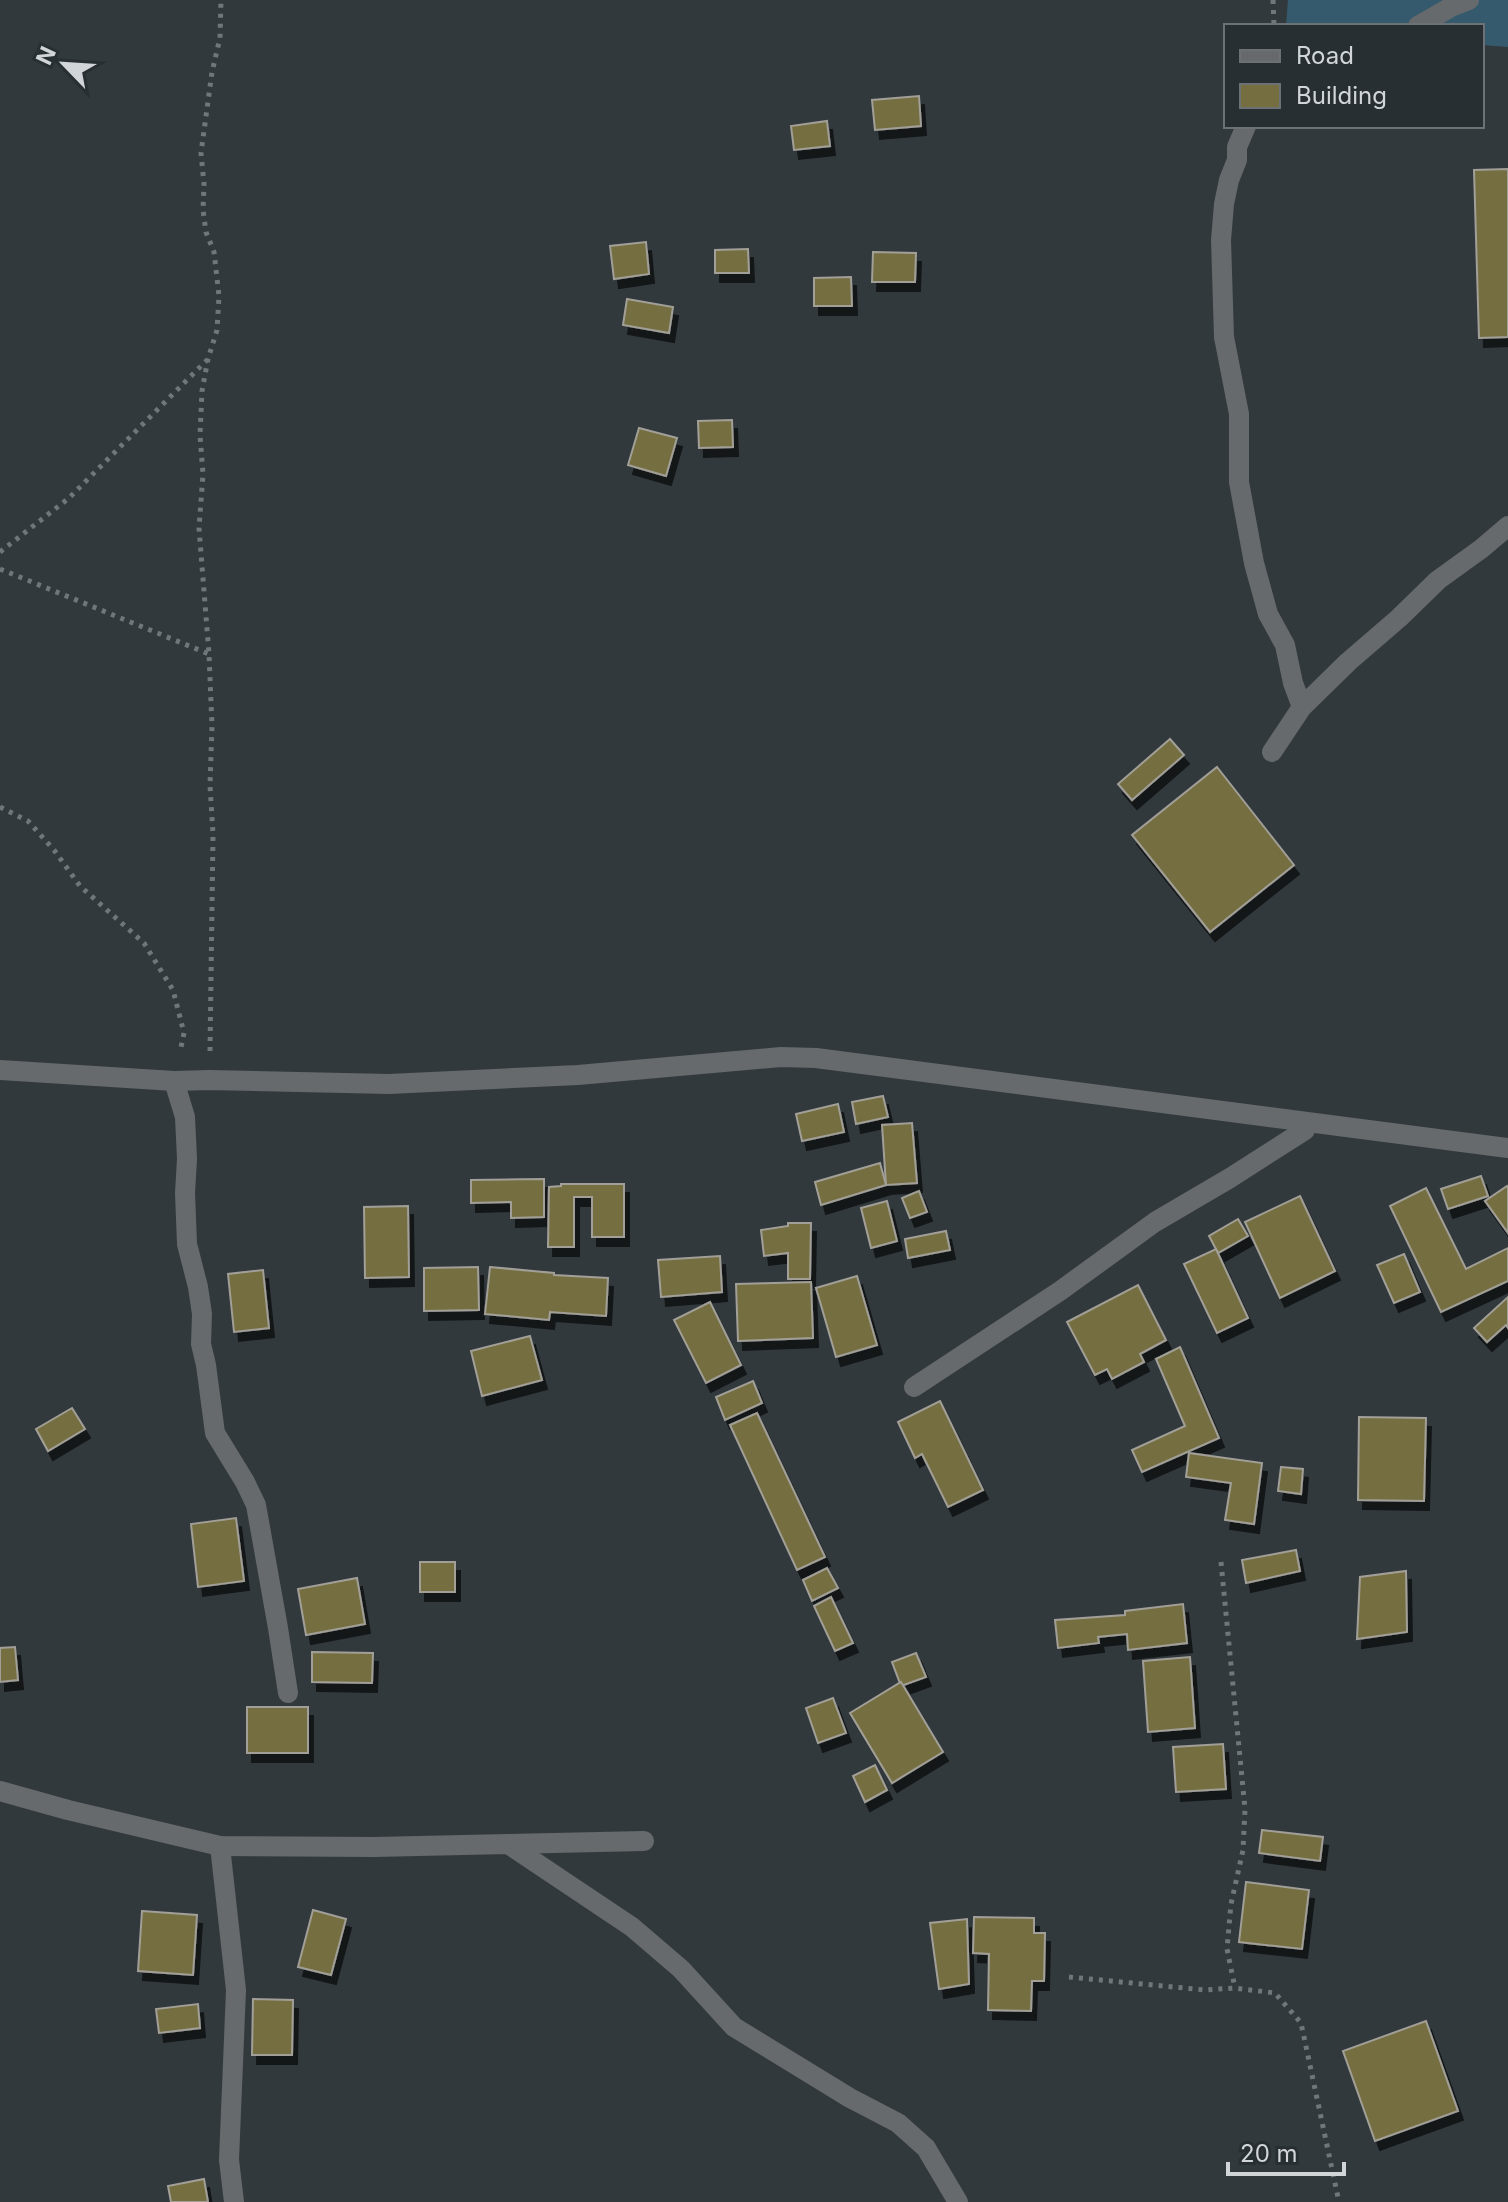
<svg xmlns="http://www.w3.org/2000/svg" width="1508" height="2202" font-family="Inter,sans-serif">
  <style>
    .green { fill: #365a6d }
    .building { fill: #756e40; stroke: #a19f97; stroke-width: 2; filter: url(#shadow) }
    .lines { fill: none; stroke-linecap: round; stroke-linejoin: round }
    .path { stroke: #70767a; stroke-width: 5; stroke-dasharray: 4 6; stroke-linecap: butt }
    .service { stroke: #666a6c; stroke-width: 20 }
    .minor { stroke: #666a6c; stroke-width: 20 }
  </style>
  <defs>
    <filter id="shadow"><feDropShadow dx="5" dy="9" stdDeviation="0" flood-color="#0009"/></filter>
  </defs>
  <rect width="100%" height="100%" fill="#32393d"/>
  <!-- green -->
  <path class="green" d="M1288 0H1508V47L1482 45V26H1286Z"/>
  <!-- building -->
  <g class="building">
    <path d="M919 96 921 126 875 130 872 100Z"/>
    <path d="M827 121 830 146 794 150 791 126Z"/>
    <path d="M1508 169V337L1479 338 1474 170Z"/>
    <path d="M646 242 649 274 614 279 610 246Z"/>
    <path d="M748 249 749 273H715V250Z"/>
    <path d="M873 252 916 253 915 282H872Z"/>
    <path d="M851 277 852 306H814V278Z"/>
    <path d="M627 299 673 307 669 333 623 325Z"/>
    <path d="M732 420 733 447 699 448 698 421Z"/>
    <path d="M639 428 677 438 666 476 628 465Z"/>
    <path d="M1170 739 1184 755 1132 800 1118 784Z"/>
    <path d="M1217 767 1294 865 1210 932 1132 835Z"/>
    <path d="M883 1096 888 1117 856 1124 852 1102Z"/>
    <path d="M838 1104 844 1132 802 1141 796 1114Z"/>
    <path d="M912 1123 917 1183 886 1185 882 1125Z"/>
    <path d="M880 1163 886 1185 821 1205 815 1182Z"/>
    <path d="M1481 1176 1488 1196 1448 1209 1441 1189Z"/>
    <path d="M544 1179V1217L511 1218V1202L471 1203V1180Z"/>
    <path d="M561 1184H624V1237H592V1197H574V1247H548L549 1187 561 1186Z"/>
    <path d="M1507 1186 1508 1188V1233L1485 1201Z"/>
    <path d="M1426 1188 1466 1269 1508 1248V1281L1441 1312 1390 1206Z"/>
    <path d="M919 1191 927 1212 910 1218 902 1198Z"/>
    <path d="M1300 1196 1335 1271 1280 1298 1245 1222Z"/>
    <path d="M887 1201 897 1241 871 1248 861 1208Z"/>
    <path d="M408 1206 409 1277 365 1278 364 1207Z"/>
    <path d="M1238 1219 1248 1236 1218 1253 1209 1236Z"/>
    <path d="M788 1223H811L810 1279H788V1253L764 1256 761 1230 788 1226Z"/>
    <path d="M946 1231 950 1250 908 1258 905 1239Z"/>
    <path d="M1216 1249 1248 1318 1217 1333 1184 1264Z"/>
    <path d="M1404 1254 1420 1292 1394 1303 1377 1265Z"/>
    <path d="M720 1256 722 1292 661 1297 658 1260Z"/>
    <path d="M478 1267 479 1310 424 1311V1268Z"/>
    <path d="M490 1267 554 1273V1275L608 1278 606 1316 550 1312 549 1320 485 1314Z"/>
    <path d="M263 1270 269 1328 234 1332 228 1274Z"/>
    <path d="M857 1276 877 1345 836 1357 816 1288Z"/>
    <path d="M811 1282 813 1338 738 1341 736 1284Z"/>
    <path d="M1138 1285 1166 1340 1140 1354 1144 1362 1112 1379 1107 1369 1095 1375 1067 1322Z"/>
    <path d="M1508 1297V1328L1506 1325 1487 1342 1474 1328Z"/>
    <path d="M710 1302 741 1365 706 1383 674 1320Z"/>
    <path d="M530 1336 542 1380 482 1396 471 1351Z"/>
    <path d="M1180 1347 1219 1438 1142 1472 1132 1450 1185 1426 1156 1359Z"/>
    <path d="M753 1381 762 1403 725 1420 716 1397Z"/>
    <path d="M940 1401 983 1490 948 1507 922 1454 915 1458 898 1422Z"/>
    <path d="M72 1408 85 1429 48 1451 36 1429Z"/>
    <path d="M757 1413 825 1557 797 1570 730 1425Z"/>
    <path d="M1359 1417 1426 1418 1424 1501 1358 1500Z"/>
    <path d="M1189 1453 1262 1463 1254 1524 1225 1520 1231 1483 1186 1477Z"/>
    <path d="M1281 1467 1303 1469 1301 1494 1278 1491Z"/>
    <path d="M236 1518 244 1581 198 1587 191 1524Z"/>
    <path d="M1296 1550 1300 1571 1246 1583 1242 1560Z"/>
    <rect x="420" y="1562" width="35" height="30"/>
    <path d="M827 1568 838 1588 812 1601 803 1580Z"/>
    <path d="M1406 1571 1407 1632 1357 1639 1360 1577Z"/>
    <path d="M357 1578 365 1624 306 1635 298 1589Z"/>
    <path d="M831 1597 853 1643 835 1651 814 1606Z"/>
    <path d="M1183 1604 1187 1643 1128 1650 1127 1634 1098 1637 1099 1643 1058 1648 1055 1620 1125 1615V1611Z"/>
    <path d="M15 1647 18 1680 0 1682V1648Z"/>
    <path d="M312 1652 373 1653 372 1683 312 1682Z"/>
    <path d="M916 1653 926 1677 901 1686 892 1662Z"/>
    <path d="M1190 1657 1195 1728 1148 1732 1143 1661Z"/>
    <path d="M901 1682 943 1752 892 1783 850 1713Z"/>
    <path d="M833 1698 846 1733 818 1743 806 1708Z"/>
    <rect x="247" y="1707" width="61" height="46"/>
    <path d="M1223 1744 1226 1789 1176 1792 1173 1747Z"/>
    <path d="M875 1765 887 1790 865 1802 853 1776Z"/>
    <path d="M1262 1830 1323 1837 1320 1861 1259 1853Z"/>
    <path d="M1246 1882 1309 1890 1302 1949 1239 1942Z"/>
    <path d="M313 1910 346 1919 331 1975 298 1967Z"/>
    <path d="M142 1911 197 1915 193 1975 138 1971Z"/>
    <path d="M974 1917 1034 1918V1933H1045L1044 1981H1032L1031 2011 988 2010 989 1954 973 1953Z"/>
    <path d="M967 1919 969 1984 939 1989 930 1923Z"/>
    <path d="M253 1999 293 2000 292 2055H252Z"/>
    <path d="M198 2004 200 2028 159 2033 156 2009Z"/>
    <path d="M1426 2021 1458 2111 1375 2141 1343 2051Z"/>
    <path d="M204 2179 208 2202H171L168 2186Z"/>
  </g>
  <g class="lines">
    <!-- path -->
    <g class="path">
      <path d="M1273 0 1274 26"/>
      <path d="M0 552 69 498 207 360"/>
      <path d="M0 569 209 654"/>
      <path d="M0 807 28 821 54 850 80 886 144 943 173 990 184 1033 180 1052"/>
      <path d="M210 1051 213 834 210 785 212 726 209 654 199 528 203 474 200 435 202 391 208 359 217 330 219 296 214 252 206 232 203 210 204 184 201 153 212 72 220 38 221 0"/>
      <path d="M1221 1562 1245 1809 1243 1850 1231 1904 1227 1949 1235 1988"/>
      <path d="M1069 1977 1205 1990 1235 1988 1275 1993 1301 2023 1339 2202"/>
    </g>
    <!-- service -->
    <g class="service">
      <path d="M1418 26 1451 7 1469 0"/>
      <path d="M1246 126 1237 147V160L1229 180 1224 204 1221 240 1224 337 1239 414V482L1254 563 1268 614 1285 645 1293 683 1302 707"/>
    </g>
    <!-- minor -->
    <g class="minor">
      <path d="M1272 752 1302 707 1348 662 1399 618 1438 580 1481 549 1508 526"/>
      <path d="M0 1070 174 1081 209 1080 389 1084 578 1075 781 1057 816 1058 1508 1148"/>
      <path d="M174 1081 185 1117 187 1159 185 1193 187 1244 198 1287 202 1314 201 1344 206 1365 215 1433 245 1482 256 1505 278 1628 288 1693"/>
      <path d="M914 1387 1060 1291 1155 1222 1230 1178 1305 1130 1307 1123"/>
      <path d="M0 1791 68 1810 220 1846 374 1847 508 1844 632 1927 681 1969 734 2027 850 2098 898 2123 926 2148 958 2202"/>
      <path d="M508 1844 644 1841"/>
      <path d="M220 1846 236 1990 229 2160 234 2202"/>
    </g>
  </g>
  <!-- legend -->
  <rect x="1224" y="24" width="260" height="104" fill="#282f33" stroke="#6c7175" stroke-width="2"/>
  <rect x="1240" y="50" width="40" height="12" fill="#666a6c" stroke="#6c7175" stroke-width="2"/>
  <text x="1296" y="64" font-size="24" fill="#d1d5d8">Road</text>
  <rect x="1240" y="84" width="40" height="24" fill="#756e40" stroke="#6c7175" stroke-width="2"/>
  <text x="1296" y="104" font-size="24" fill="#d1d5d8">Building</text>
  <!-- north arrow -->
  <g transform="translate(64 64) rotate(295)" stroke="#282f33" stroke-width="6" paint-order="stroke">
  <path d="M0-6L14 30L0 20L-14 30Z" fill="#d1d5d8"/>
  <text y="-12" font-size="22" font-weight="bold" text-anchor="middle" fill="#d1d5d8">N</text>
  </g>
  <!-- scale -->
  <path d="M1228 2162v12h116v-12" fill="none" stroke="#d1d5d8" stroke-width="4"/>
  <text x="1240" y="2162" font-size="24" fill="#d1d5d8" stroke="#282f33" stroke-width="6" paint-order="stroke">20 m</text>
</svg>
